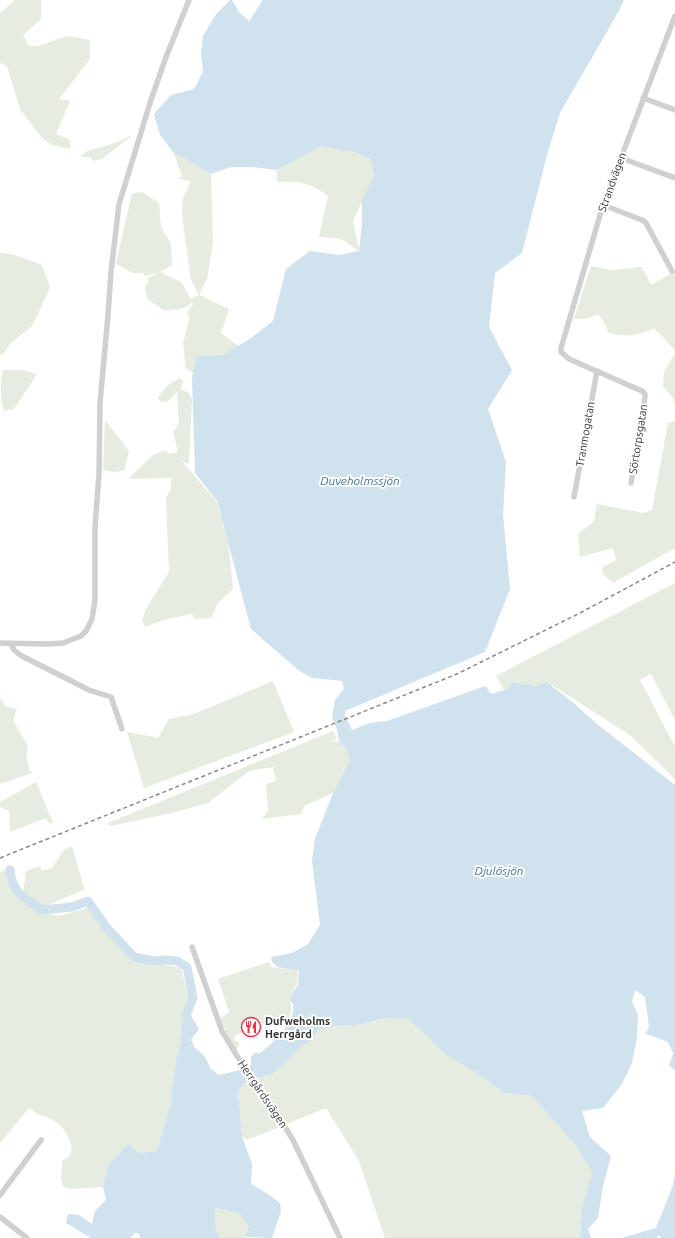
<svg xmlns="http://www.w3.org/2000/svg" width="675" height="1238" font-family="Ubuntu,sans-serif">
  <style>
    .green { fill: #e6ecdf }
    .water { fill: #cfe2ee }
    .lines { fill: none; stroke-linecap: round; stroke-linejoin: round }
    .river { stroke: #cfe2ee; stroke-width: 9 }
    .minor { stroke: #d0d0d0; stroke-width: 5.5 }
    .rail { stroke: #888; stroke-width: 1.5; stroke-dasharray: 4 3; stroke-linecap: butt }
    .labels { text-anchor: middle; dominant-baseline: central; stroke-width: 4; stroke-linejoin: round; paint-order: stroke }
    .street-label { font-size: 11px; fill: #333; stroke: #fff }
    .poi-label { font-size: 11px; font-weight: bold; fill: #333; stroke: #fff; text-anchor: start }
    .water-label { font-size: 12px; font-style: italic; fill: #3f7597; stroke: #fff }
  </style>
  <rect width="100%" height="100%" fill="#fff"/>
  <!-- green -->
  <g class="green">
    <path d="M15 0H41V19L23 35 29 46H39L67 36 90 40V59L59 99 70 101 56 134 70 140V149L51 145 41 137 20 109 7 66 0 63V13Z"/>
    <path d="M133 135 102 159 93 161 90 157H80L87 151 115 143Z"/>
    <path d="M322 146 354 152 371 160 374 176 353 221 359 251 341 239 319 237 328 196C309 182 299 181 277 182V170Z"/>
    <path d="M173 152 211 174 213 242 207 279 199 295 229 309 221 333 238 346 223 355 196 356 193 372 186 369 183 343 190 317 187 313 193 304 192 302C185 311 176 308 165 311L147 299 145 286 149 283 147 279 158 273 145 276 143 273H133L116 264 132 193 142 192 159 203 161 227 171 244 172 265 160 272 181 282 191 299 199 295 191 280 182 215 183 198 191 182 178 178 182 176Z"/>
    <path d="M0 253 15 255 42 265 50 288 32 326 10 344 4 353 0 355Z"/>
    <path d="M591 266 612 270 642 267 651 285 675 271V351L666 340 654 328C639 336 626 337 609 333L603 320 598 314 586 319H574Z"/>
    <path d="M675 353V404L673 398 663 386 664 372Z"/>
    <path d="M3 370H24L37 374 14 409 4 411C0 400 0 382 3 370Z"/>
    <path d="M180 378 183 382 181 389 189 393 192 399 189 462 187 464 182 460 185 465 216 501 228 542 231 568 233 589 218 603 211 618 195 619 192 614 163 620 145 627 142 620 146 609 169 572 166 498 171 489V478L128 479 153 455 166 450 169 454 178 452 173 432 179 424 177 392 167 402H161L158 397 168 385Z"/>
    <path d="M105 420 129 451 124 471 114 472 103 470Z"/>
    <path d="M675 421V548L613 583 603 574 602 568 616 560 613 548 580 557 578 534 594 521 597 504 644 513 652 510 668 423Z"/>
    <path d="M675 583V720L651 674 640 680 675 747V779L630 735 547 682 535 686 512 682 508 689 504 690 496 676Z"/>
    <path d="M273 681 294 732 144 788 127 732 158 738 169 719 194 714Z"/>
    <path d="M0 698 6 707 17 709 13 720 27 745 28 753 26 754 29 769 32 773 0 784Z"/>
    <path d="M333 731 337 738 330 742 339 741 346 749 350 761 333 793 304 806 301 814 262 819 268 810 266 784 276 781 273 767 249 771 208 803 172 813 110 826 108 823Z"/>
    <path d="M36 782 53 823 51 824 48 822 46 818 10 832 9 811 0 807V802Z"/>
    <path d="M72 846 83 885 85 889 41 908 23 895 26 871 40 866 42 871 52 868 64 850Z"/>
    <path d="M8 869 12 887 21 897 39 909 57 916 89 908 119 947 132 959 181 968 188 996 183 1017 180 1047 176 1059 171 1102 157 1151 139 1153 128 1145 108 1166 103 1187 71 1189 63 1187 61 1179 62 1161C65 1159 70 1157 71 1153 74 1145 66 1131 60 1125 54 1119 45 1117 38 1114 36 1113 33 1110 31 1108L28 1109 0 1143V872Z"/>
    <path d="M269 962 271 967 298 971 297 983 289 1000C294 1009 290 1018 285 1026H277L256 1022 241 1033 234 1036V1040L239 1042 237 1050 234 1047 220 1019 229 1012 218 979Z"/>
    <path d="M407 1018 431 1040 443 1053 483 1077 504 1093 532 1096 576 1146 592 1172 582 1208 580 1238H385L359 1161 326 1108 247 1140 242 1136 238 1091 246 1082 255 1077H263L272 1074 281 1067 297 1050 310 1041 318 1030 336 1026 357 1025 381 1019Z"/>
    <path d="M215 1208 239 1213 249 1226 245 1237 247 1238H219L215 1224Z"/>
  </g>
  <!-- water -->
  <g class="water">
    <path d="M230 0H232L239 12 249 21 263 0H624L620 9 560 113 547 155 522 253 495 273 489 327 512 370 488 409 506 462 503 515 510 589 485 652 345 711V715L352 730 370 723 387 721 485 686 491 694 508 689 512 682 535 686 547 682 575 704 597 724 675 785V1070L669 1066 673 1053 668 1042 646 1034 649 1026 645 997 635 990 632 1002 638 1015 637 1037 632 1063 622 1084 603 1108 582 1111 590 1137 611 1156 603 1186 598 1218 588 1229 591 1238H580L582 1208 592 1172 576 1146 532 1096 504 1093 483 1077 443 1053 431 1040 407 1018 381 1019 357 1025 336 1026 318 1030 310 1041 297 1050 281 1067 272 1074 263 1077H255L246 1082 238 1091 242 1136 252 1164 251 1184 268 1194 280 1203 281 1211 272 1238 245 1237 249 1226 239 1213 215 1208V1224L219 1238H141L138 1233H135L130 1238H91L66 1223 68 1214 79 1215 92 1224 95 1211 106 1200 103 1187 108 1166 128 1144 139 1153 157 1151 171 1102 176 1059 180 1047 183 1016 190 1014 199 1029 191 1040 195 1048 204 1055 211 1069 219 1075 244 1069 251 1065V1057L256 1052 258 1054C270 1047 297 1020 293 1005 293 1003 291 1002 289 1000L298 984 299 971 277 967 272 962 271 957 292 953 308 944 320 925 312 861 315 839 333 793 350 761 346 749 339 741 337 730 332 717 335 700 344 689 342 681 312 678 298 670 251 629 217 501 195 473 192 377 196 356 223 355 251 338 273 321 286 269 310 251 339 255 359 251 362 224V200L374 176 371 160 354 152 335 149 322 146 277 170 253 167H231L211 174 173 152 160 135 154 114 171 95 194 89 203 72 201 54 203 36 216 14Z"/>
    <path d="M675 1174V1238H662L659 1236 655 1238H621L656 1228 672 1188Z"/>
  </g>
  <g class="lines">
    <!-- river -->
    <path class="river" d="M10 870C12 893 24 897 42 910L72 907 88 901 107 928 134 957 154 961 166 960 177 961 187 967 193 998 186 1015"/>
    <!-- minor -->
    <g class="minor">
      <path d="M643 98 675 110"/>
      <path d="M621 158 675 178"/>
      <path d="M603 205 642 220 646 223 672 271"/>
      <path d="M631 483 645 397V394L642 391 569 359 561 352V348L603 205 675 16"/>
      <path d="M574 497 597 371"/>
      <path d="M0 643 48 644 63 643 81 636 86 631 92 619 95 600V527L99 474 100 403 108 315 111 272 119 204 151 100 166 57 189 0"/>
      <path d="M11 644 14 650 20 655 89 690 111 697 122 729"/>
      <path d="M192 947 222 1031 237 1056 271 1104 293 1140 340 1238"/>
      <path d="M0 1195 41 1140"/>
      <path d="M0 1217 27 1238"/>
    </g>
    <!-- rail -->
    <path class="rail" d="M0 858 457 674 580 613 675 562"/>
  </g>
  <!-- icons -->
  <defs>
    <symbol id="restaurant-ring" viewBox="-11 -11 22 22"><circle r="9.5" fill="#fff" stroke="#e63946" stroke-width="1.5"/><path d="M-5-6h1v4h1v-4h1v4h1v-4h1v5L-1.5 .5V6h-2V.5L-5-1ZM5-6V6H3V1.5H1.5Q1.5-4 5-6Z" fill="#e63946"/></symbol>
  </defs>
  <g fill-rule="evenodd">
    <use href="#restaurant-ring" x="240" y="1016" width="22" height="22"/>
  </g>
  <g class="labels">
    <!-- street labels -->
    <g class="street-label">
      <text transform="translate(612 182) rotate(-70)">Strandvägen</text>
      <text transform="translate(585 434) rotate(-80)">Tranmogatan</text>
      <text transform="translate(638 439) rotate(-81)">Sörtorpsgatan</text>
      <text transform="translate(263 1094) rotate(56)">Herrgårdsvägen</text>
    </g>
    <!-- poi labels -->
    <g class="poi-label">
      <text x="265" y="1021">Dufweholms<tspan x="265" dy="13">Herrgård</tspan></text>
    </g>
    <!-- water labels -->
    <g class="water-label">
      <text x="360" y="480">Duveholmssjön</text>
      <text x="499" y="870">Djulösjön</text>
    </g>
  </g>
</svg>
